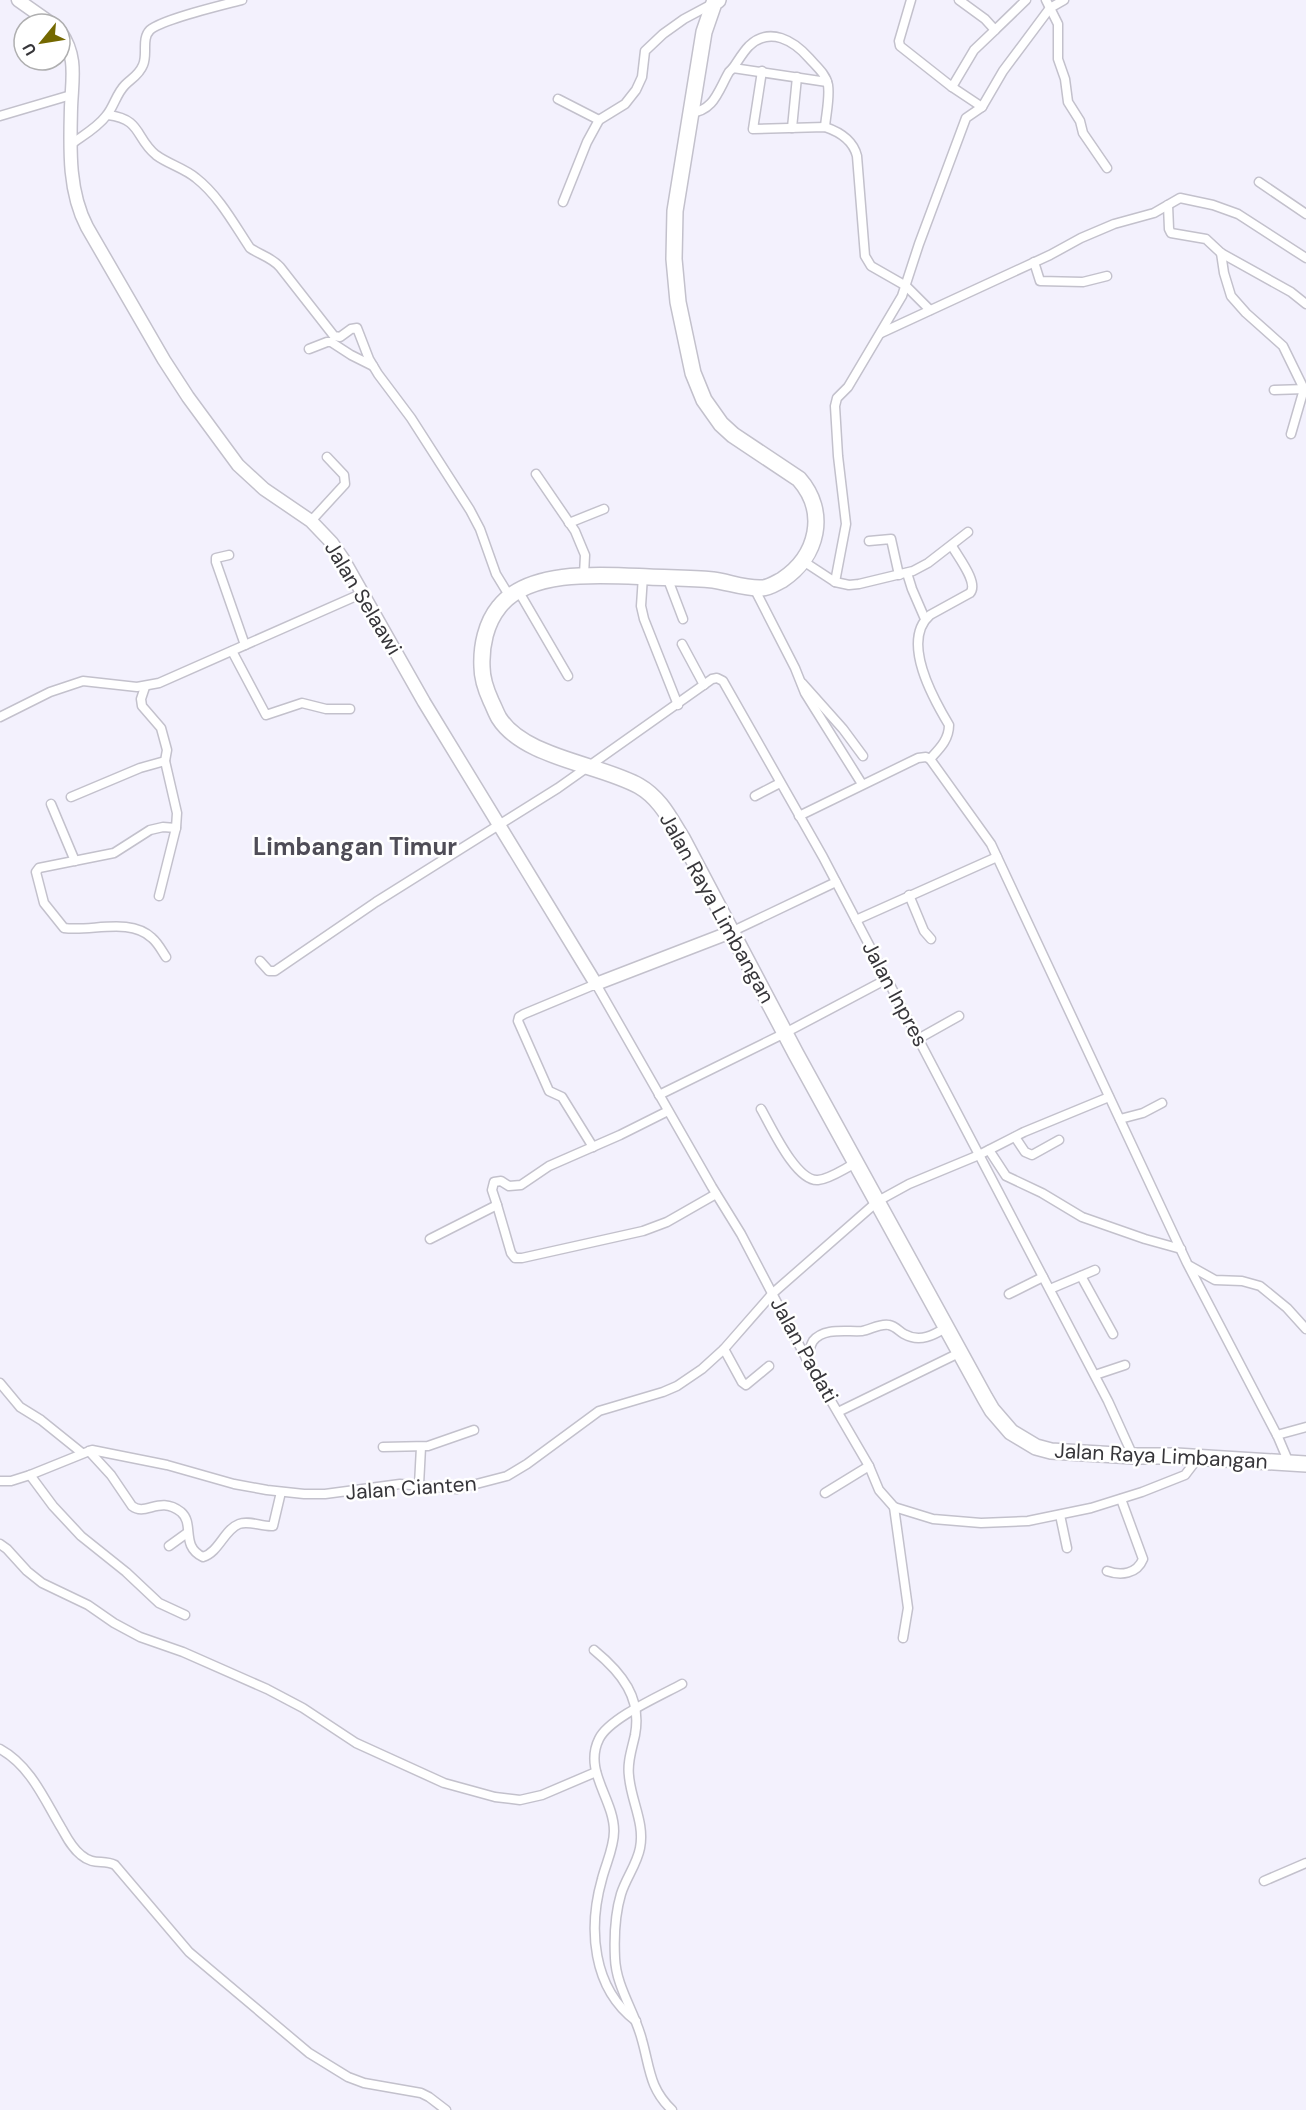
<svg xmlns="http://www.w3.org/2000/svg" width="1306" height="2110" font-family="'DM Sans',sans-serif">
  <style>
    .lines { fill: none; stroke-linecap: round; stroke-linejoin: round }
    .street-casing { stroke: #c3c1cc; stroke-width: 11 }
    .secondary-casing { stroke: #c3c1cc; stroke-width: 15 }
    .highway-casing { stroke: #c3c1cc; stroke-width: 18 }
    .street { stroke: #fff; stroke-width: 8 }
    .secondary { stroke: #fff; stroke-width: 12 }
    .highway { stroke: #fff; stroke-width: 15 }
    .labels { text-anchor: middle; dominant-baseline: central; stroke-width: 5; stroke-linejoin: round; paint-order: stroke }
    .street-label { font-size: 21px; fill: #37363a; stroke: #fff }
    .quarter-label { font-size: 24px; font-weight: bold; fill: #4f4d57; stroke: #fff }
  </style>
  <rect width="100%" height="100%" fill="#f3f1fd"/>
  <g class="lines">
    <defs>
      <g id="street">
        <path d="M911 0 899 41 900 46 952 87 982 107"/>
        <path d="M959 0 985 19 995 30 1026 0"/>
        <path d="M1046 0 1058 24V59L1065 79 1068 102 1080 121 1083 133 1107 168"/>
        <path d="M733 68C738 61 743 52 749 46 770 26 794 41 809 58 816 66 826 74 828 85 830 98 826 114 825 127"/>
        <path d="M762 71 753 129 825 127C840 132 853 140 857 156L865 256 871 266 906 286 930 310"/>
        <path d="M952 87 974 50 995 30"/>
        <path d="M558 99 599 120"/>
        <path d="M690 113C714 111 718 91 729 72L733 68 827 82"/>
        <path d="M108 115C142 119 135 138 156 155 168 164 184 168 196 178 219 196 234 224 250 248 260 255 271 257 280 267L334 336 340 337 351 329 357 328 369 359 378 374 411 418 470 510 480 529 496 574 510 597"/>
        <path d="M0 116 71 95"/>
        <path d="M792 128 797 77"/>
        <path d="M70 145C82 136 97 128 106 116 114 107 116 94 125 85 132 78 139 75 143 65 148 54 141 39 150 30 163 19 223 5 242 0"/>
        <path d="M1259 182 1306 214"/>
        <path d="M563 202 587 142 599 120 625 104 636 90 642 77 645 51 663 34 684 19 714 3"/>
        <path d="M1168 205 1169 229 1171 233 1206 239 1221 253 1291 292 1306 304"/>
        <path d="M1221 253 1224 273 1231 296 1246 313 1283 346 1304 389 1291 434"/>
        <path d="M1034 262 1040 281 1083 282 1107 276"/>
        <path d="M881 333 1050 255 1081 238 1114 224 1154 213 1180 198 1213 205 1238 214 1306 258"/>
        <path d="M309 349 327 342H331L351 355 373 366"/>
        <path d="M1274 390 1306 389"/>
        <path d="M536 474 575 531 585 555 584 575"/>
        <path d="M311 521 345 484 344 475 327 457"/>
        <path d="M569 523 604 509"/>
        <path d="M869 541 891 539 899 575"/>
        <path d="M952 546C958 557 979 583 970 593L930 615C900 641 934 700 949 725 949 740 939 749 930 759L991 844 1187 1263 1278 1437 1289 1463"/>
        <path d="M229 555 216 558V562L245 645"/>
        <path d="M803 561 835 582 849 585 859 584 913 571 928 563 968 532"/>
        <path d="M907 573 912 589 925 619"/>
        <path d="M643 576 641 606 644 619 678 705"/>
        <path d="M667 577 683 619"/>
        <path d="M835 582 846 524 838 456 835 406 837 398 848 387 902 296 919 244 966 118 982 107 1003 71 1050 8 1064 0"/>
        <path d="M754 588 795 668 805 693 862 784"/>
        <path d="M519 592 568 676"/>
        <path d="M682 644 704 685"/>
        <path d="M232 651 266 715 302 703 326 709H350"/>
        <path d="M802 683 843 729 863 756"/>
        <path d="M0 717 50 692 83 681 137 687 159 683 363 593"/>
        <path d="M165 761 177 813 176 828 163 827 150 830 114 853 39 868 36 872 44 903 64 928C91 932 130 917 152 938 158 943 162 951 166 957"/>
        <path d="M755 796 780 783"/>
        <path d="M71 797 140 768 165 761 167 750 161 728 142 706 141 699 145 687"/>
        <path d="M51 804 75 861"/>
        <path d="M799 816 918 758 926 757 930 759"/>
        <path d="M909 895 924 931 931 939"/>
        <path d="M159 896 176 828"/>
        <path d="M856 920 997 857"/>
        <path d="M731 932 836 882"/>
        <path d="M260 961 269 971H275L376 902 558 788 712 679 717 678 723 681 823 857 1108 1401 1133 1456"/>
        <path d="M918 1039 959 1016"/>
        <path d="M659 1095 785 1033 887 979"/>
        <path d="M761 1109C771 1126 796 1182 818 1180 830 1179 845 1168 856 1163"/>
        <path d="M1120 1119 1143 1113 1162 1103"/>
        <path d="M1015 1137 1025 1152 1032 1155 1059 1140"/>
        <path d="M593 1147 562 1097 549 1091 518 1021 519 1017 524 1014 596 984 712 1187 741 1234 806 1358 869 1466 879 1490 894 1507 933 1519 981 1523 1028 1521 1091 1508 1142 1492 1185 1475 1198 1458"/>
        <path d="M989 1150 1006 1176 1042 1193 1082 1217 1145 1239 1181 1249"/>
        <path d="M497 1205 492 1190 494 1182 501 1181 509 1186 521 1185 549 1166 620 1135 668 1111"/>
        <path d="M430 1239 497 1205 511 1253 515 1258H522L643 1231 667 1222 716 1194"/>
        <path d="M1190 1266 1215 1280 1242 1281 1260 1286 1287 1308 1306 1329"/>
        <path d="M1081 1276 1113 1334"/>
        <path d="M1050 1289 1095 1270"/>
        <path d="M1009 1294 1043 1277"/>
        <path d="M724 1349 742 1382 746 1385 769 1366"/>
        <path d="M806 1358C809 1353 810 1346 813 1341 824 1327 847 1332 862 1331 870 1330 880 1323 889 1325 895 1326 899 1331 904 1334 920 1343 934 1335 947 1327"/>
        <path d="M1095 1375 1125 1365"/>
        <path d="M0 1383 20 1407 41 1420 82 1453"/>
        <path d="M838 1412 961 1352"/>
        <path d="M1277 1435 1306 1427"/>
        <path d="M383 1447 428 1446 474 1430"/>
        <path d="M89 1451 111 1475 132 1506C146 1517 159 1495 181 1512 195 1524 180 1546 203 1557 219 1552 224 1530 239 1524 249 1520 262 1527 273 1526L281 1492"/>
        <path d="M30 1475 53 1506 81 1536 126 1572 159 1603 185 1615"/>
        <path d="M0 1481H11L30 1475 92 1450 167 1465 234 1484 267 1490 304 1494H325L400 1484 457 1489 507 1476 527 1464 599 1411 663 1392 677 1386 702 1369 724 1349 773 1293 878 1201 909 1184 979 1155 1024 1132 1109 1097"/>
        <path d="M419 1485 421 1447"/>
        <path d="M825 1493 869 1466"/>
        <path d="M894 1507 908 1608 903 1638"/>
        <path d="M1060 1515 1067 1548"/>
        <path d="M0 1544 7 1549 27 1571 42 1583 88 1605 114 1623 140 1637 183 1652 267 1689 303 1708 356 1743 444 1783 495 1797 520 1800 542 1795 596 1772"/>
        <path d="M169 1546 187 1533"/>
        <path d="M1107 1571C1121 1576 1137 1574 1143 1559L1121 1499"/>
        <path d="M594 1650C622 1673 642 1698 635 1735 632 1749 627 1762 629 1776 631 1801 645 1823 640 1848 637 1864 626 1878 621 1894 615 1914 614 1937 615 1958 616 1987 635 2012 642 2040 650 2068 649 2088 672 2110"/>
        <path d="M0 1749C31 1766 45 1801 62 1829 67 1838 72 1848 81 1855 94 1866 103 1859 115 1865L189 1952 309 2053 348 2077 364 2083 421 2093 429 2097 446 2110"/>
        <path d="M1264 1881 1306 1863"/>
        <path d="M636 2021C592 1988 588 1928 602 1879 606 1863 614 1848 614 1831 614 1799 583 1771 599 1739 609 1718 662 1695 682 1684"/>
      </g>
      <g id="secondary">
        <path d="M18 0 52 24"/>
        <path d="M60 31C78 57 72 79 71 108 70 148 68 191 87 227L164 360 188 397 238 465 264 489 311 521 332 543 343 559 424 702 596 984 731 932"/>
      </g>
      <path id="highway" d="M718 0 714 3 704 32 675 211 674 259 678 302 693 373 704 400 721 424 733 435 799 479C828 512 818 556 782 580 776 583 769 588 762 588 746 589 728 582 713 580 692 578 670 578 649 577 605 575 529 568 499 607 486 623 481 646 482 667 482 679 486 690 491 701 494 707 496 713 499 718 524 758 600 764 639 786 660 798 670 819 682 838L796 1054 985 1398 992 1410 1011 1432 1036 1447 1051 1451 1133 1456H1176L1306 1464"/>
    </defs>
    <!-- street casing -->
    <use href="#street" class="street-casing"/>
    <!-- secondary casing -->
    <use href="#secondary" class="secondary-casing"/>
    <!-- highway casing -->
    <use href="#highway" class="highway-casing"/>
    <!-- street -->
    <use href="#street" class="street"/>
    <!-- secondary -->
    <use href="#secondary" class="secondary"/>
    <!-- highway -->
    <use href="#highway" class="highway"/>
  </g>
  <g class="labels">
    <!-- street labels -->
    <g class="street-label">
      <text transform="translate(363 598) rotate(59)">Jalan Selaawi</text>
      <text transform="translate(717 908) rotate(61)">Jalan Raya Limbangan</text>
      <text transform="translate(895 994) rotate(62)">Jalan Inpres</text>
      <text transform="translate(804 1350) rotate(61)">Jalan Padati</text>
      <text transform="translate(1161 1456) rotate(3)">Jalan Raya Limbangan</text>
      <text transform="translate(411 1488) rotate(-4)">Jalan Cianten</text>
    </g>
    <!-- quarter labels -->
    <g class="quarter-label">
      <text x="355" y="846">Limbangan Timur</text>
    </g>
  </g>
  <!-- north arrow -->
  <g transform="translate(42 42) rotate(240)"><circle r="28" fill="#ffffff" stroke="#afafb0" stroke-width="1.5"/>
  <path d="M0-4.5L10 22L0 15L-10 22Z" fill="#746800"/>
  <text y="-9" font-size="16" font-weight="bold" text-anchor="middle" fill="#37363a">U</text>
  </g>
</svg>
